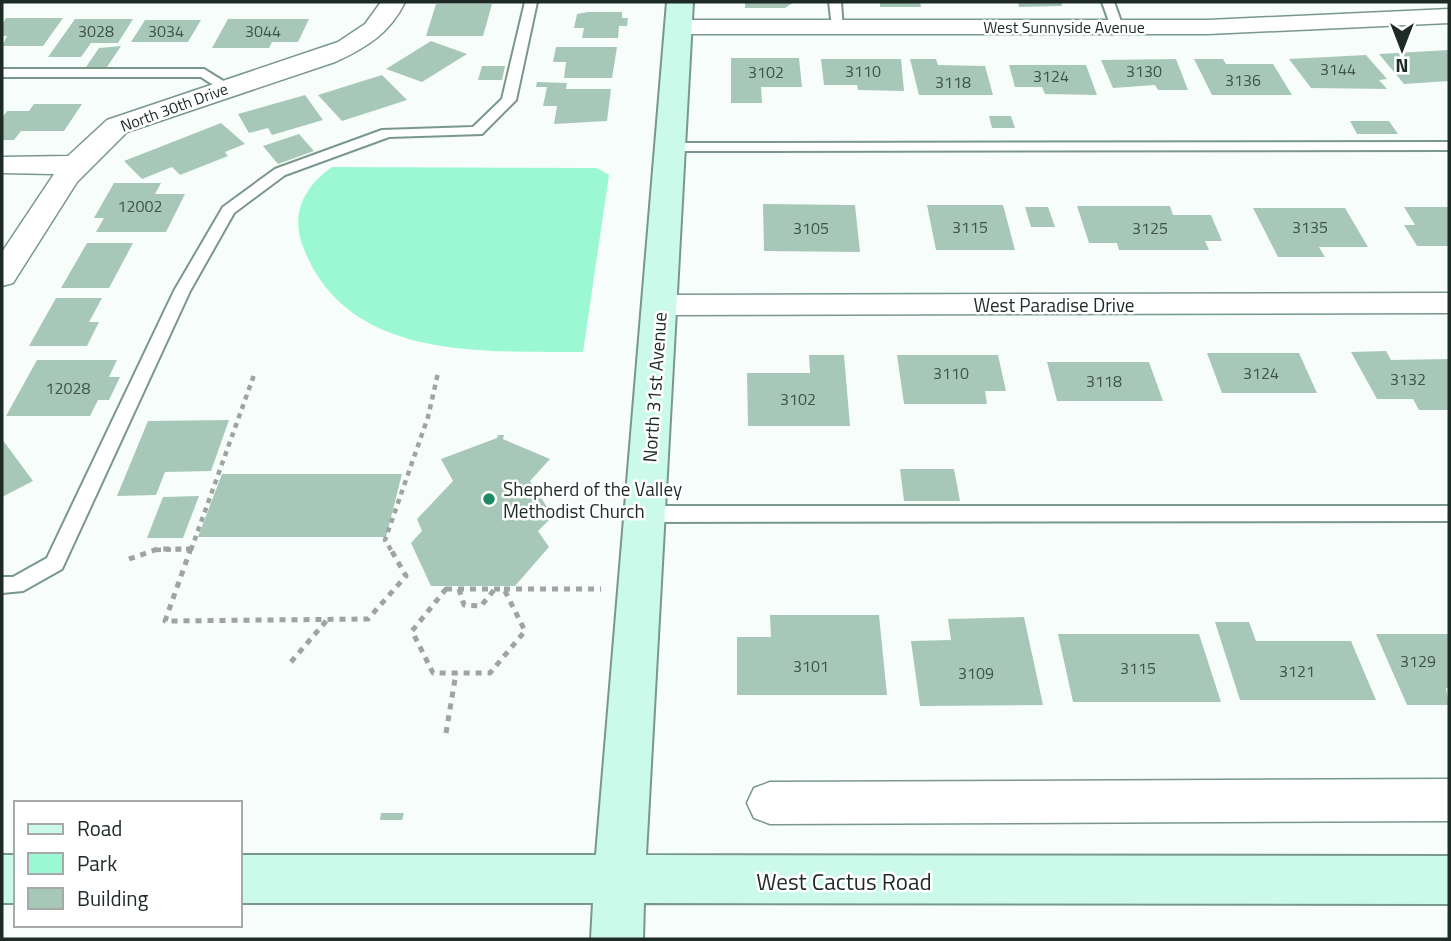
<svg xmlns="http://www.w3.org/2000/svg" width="1451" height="941" font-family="'Titillium Web',sans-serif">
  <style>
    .green { fill: #9cf8d2 }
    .building { fill: #a7c8b9 }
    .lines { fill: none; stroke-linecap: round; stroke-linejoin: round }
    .lane-casing { stroke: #79988a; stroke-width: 4 }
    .street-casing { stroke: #79988a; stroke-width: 3 }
    .secondary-casing { stroke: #79988a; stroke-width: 4 }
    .path-far1 { stroke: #9ca5a1; stroke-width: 4.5; stroke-dasharray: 5 5; stroke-linecap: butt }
    .path { stroke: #9ca5a1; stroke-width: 5; stroke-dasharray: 6 6; stroke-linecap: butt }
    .lane { fill: #fff; fill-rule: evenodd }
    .street { fill: #fff; fill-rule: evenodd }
    .secondary { fill: #cbfaea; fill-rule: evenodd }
    .poi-dot { fill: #1e8a68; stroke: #fff; stroke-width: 2.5 }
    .labels { text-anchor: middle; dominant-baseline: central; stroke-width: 5; stroke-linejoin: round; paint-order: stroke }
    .far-street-label { font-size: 16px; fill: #1d2a25; stroke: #fff }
    .number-label { font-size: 16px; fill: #40524a }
    .street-label { font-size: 19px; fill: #1d2a25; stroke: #fff }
    .poi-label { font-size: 19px; fill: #1d2a25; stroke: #fff; text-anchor: start }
    .near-street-label { font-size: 23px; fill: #1d2a25; stroke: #fff }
  </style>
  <rect width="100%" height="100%" fill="#f7fdfa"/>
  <!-- green -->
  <path class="green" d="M332 167 597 168 609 175 583 352C481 351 345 362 302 244 291 212 305 186 332 167Z"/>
  <!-- building -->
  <g class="building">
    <path d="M745 2H794L785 8H745Z"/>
    <path d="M880 2H920L921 7H880Z"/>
    <path d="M1018 2H1061L1062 6 1019 7Z"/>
    <path d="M436 4H492L483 36H426Z"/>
    <path d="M588 12H622V18H628L627 26H619L618 38H582L584 28H574L577 14Z"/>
    <path d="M6 18H63L43 46H2L7 36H2V24Z"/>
    <path d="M75 19H133L118 43H91L81 57H48Z"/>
    <path d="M228 19H309L298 42H272L269 48H212Z"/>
    <path d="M145 20H201L188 42H131Z"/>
    <path d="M431 41 467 54 422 82 386 69Z"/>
    <path d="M121 46 107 67H86L99 48Z"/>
    <path d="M556 47H617L612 78H564L566 62H553Z"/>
    <path d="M1449 50V81L1404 84 1379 54Z"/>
    <path d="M1366 55 1387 79 1379 80 1387 89 1311 88 1289 59Z"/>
    <path d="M731 58H799L802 87H761L762 103H731Z"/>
    <path d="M821 59H901L904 91 858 90 857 85H824Z"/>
    <path d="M910 59H936L938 65 985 66 993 95H919Z"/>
    <path d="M1176 59 1188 90H1158L1155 85 1113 88 1101 60Z"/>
    <path d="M1194 59H1223L1226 64H1273L1292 95H1212Z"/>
    <path d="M1009 65H1086L1097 95 1045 94 1042 87H1015Z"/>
    <path d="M482 66H505L502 80H478Z"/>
    <path d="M382 75 407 100 342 121 318 95Z"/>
    <path d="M537 82 567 83 566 89H611L607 121 554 124 557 106H543L547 87H536Z"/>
    <path d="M305 95 323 120 272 135 268 128 249 133 238 114Z"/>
    <path d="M34 104H82L64 131H21L14 140H2V118L7 111H29Z"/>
    <path d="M989 116H1011L1015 128H992Z"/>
    <path d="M1350 121H1389L1398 134H1357Z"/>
    <path d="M221 123 245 144 225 152 228 156 180 175 172 167 142 179 124 161Z"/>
    <path d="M299 134 314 151 278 164 263 146Z"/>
    <path d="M114 183H161L155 194H185L166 232H96L104 218H94Z"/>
    <path d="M763 204 855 205 860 252 764 251Z"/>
    <path d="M927 205H1003L1015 250H936Z"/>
    <path d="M1077 206H1170L1173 215H1211L1222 241H1205L1209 250H1119L1117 243H1089Z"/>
    <path d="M1025 207H1048L1055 227H1031Z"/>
    <path d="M1404 207H1449V246H1417L1404 225H1415Z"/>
    <path d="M1253 208H1345L1368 247H1319L1325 257H1278Z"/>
    <path d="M87 243H133L109 288H61Z"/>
    <path d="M56 298H102L89 322H99L87 346H29Z"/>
    <path d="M1386 351 1391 360 1449 359V410H1419L1413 399H1377L1351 352Z"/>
    <path d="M1207 353H1299L1317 393H1222Z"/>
    <path d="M809 355H844L850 426H748L747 373H810Z"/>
    <path d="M897 355H998L1006 391H985L987 404H904Z"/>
    <path d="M37 360H117L109 377H120L109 400H98L90 416H6Z"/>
    <path d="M1047 362H1149L1163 401H1057Z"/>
    <path d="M229 420 211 471 165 472 156 495 117 496 148 421Z"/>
    <path d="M498 435H504L503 439 550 459 530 481 553 516 538 531 549 547 515 586H431L411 543 422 531 417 519 453 481 441 459 497 438Z"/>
    <path d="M2 439 33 481 2 497Z"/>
    <path d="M900 469H954L960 501H904Z"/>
    <path d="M222 474H402L386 537H198Z"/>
    <path d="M199 496 183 538H147L163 497Z"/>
    <path d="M770 615H879L887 695H737V637H771Z"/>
    <path d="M1024 617 1043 705 920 706 911 641 951 640 948 619Z"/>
    <path d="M1215 622H1249L1256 641H1351L1376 700H1240Z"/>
    <path d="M1058 634H1199L1221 702H1073Z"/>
    <path d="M1376 634H1449V688H1446L1449 705H1407Z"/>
    <path d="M381 813H404L402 820H380Z"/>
  </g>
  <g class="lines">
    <defs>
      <g id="lane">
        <path d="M525 2H537L516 100 482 134 389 137 285 175 234 213 190 291 62 569 23 591 2 593V577H13L47 558 174 291 223 207 275 169 382 130 473 127 502 99Z"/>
        <path d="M829 2H841L843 30 832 27Z"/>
        <path d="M1102 2H1114L1123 27 1122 30H1112Z"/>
        <path d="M2 69H204L233 87 221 90 201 77H2Z"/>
        <path d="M1449 142V150L671 151 664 147 671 143Z"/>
        <path d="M646 506H1449V521L646 522 639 519 636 514 639 509Z"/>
      </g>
      <g id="street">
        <path d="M381 2H405C390 33 366 48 335 62L127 132 77 182 13 283 2 286V252L54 174 2 173V157L68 156 107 120 338 42 365 24Z"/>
        <path d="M1449 9V23L1208 34H678L669 32 666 27 669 22 678 20H1208Z"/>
        <path d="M1449 293V313L659 315 648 312 643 305 648 298 659 295Z"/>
        <path d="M1449 779V821L770 824 754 818 747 803 754 788 770 782Z"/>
      </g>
      <g id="secondary">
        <path d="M667 2H693L646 855 1449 856V904L644 903 643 939H591L593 903H240V855H596Z"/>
        <rect x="2" y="855" width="14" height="48"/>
      </g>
    </defs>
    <!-- lane casing -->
    <use href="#lane" class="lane-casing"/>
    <!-- street casing -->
    <use href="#street" class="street-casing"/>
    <!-- secondary casing -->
    <use href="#secondary" class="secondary-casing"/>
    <!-- path-far1 -->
    <g class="path-far1">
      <path d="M156 550 190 549"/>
      <path d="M191 550 254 375"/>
      <path d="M391 550 385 540 428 417 438 373"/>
    </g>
    <!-- path -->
    <g class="path">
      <path d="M191 548 165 621 368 619 406 576 390 548"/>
      <path d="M129 559 158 549H190"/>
      <path d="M446 589H504L525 631 490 673H433L412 631Z"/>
      <path d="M459 589 464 605 481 606 494 590"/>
      <path d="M504 589H601"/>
      <path d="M291 662 327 620"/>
      <path d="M446 733 456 673"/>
    </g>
    <!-- lane -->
    <use href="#lane" class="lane"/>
    <!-- street -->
    <use href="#street" class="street"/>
    <!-- secondary -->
    <use href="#secondary" class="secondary"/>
  </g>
  <!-- markers -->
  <circle class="poi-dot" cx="489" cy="499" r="7"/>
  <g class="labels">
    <!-- far-street labels -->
    <g class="far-street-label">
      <text x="1064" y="27">West Sunnyside Avenue</text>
      <text transform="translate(174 107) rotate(-20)">North 30th Drive</text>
    </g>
    <!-- number labels -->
    <g class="number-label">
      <text x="96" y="31">3028</text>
      <text x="166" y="31">3034</text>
      <text x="263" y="31">3044</text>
      <text x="1338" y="69">3144</text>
      <text x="863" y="71">3110</text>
      <text x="1144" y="71">3130</text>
      <text x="766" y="72">3102</text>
      <text x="1051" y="76">3124</text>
      <text x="1243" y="80">3136</text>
      <text x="953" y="82">3118</text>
      <text x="140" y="206">12002</text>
      <text x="970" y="227">3115</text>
      <text x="1310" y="227">3135</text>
      <text x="811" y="228">3105</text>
      <text x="1150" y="228">3125</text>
      <text x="951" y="373">3110</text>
      <text x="1261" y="373">3124</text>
      <text x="1408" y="379">3132</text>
      <text x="1104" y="381">3118</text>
      <text x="68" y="388">12028</text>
      <text x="798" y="399">3102</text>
      <text x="1418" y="661">3129</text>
      <text x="811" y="666">3101</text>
      <text x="1138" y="668">3115</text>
      <text x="1297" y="671">3121</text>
      <text x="976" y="673">3109</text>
    </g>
    <!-- street labels -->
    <g class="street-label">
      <text x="1054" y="304">West Paradise Drive</text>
      <text transform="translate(654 387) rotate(-86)">North 31st Avenue</text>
    </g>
    <!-- poi labels -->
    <g class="poi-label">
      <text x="503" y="488">Shepherd of the Valley<tspan x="503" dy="22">Methodist Church</tspan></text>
    </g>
    <!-- near-street labels -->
    <g class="near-street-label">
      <text x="844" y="881">West Cactus Road</text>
    </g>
  </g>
  <!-- border -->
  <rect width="1451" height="941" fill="none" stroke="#1d2a25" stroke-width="7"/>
  <!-- legend -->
  <rect x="14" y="801" width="228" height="126" fill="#ffffff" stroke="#a5aaa8" stroke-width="2"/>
  <rect x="28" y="824" width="35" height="10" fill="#cbfaea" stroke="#a5aaa8" stroke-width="2"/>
  <text x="77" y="836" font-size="21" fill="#1d2a25">Road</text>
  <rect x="28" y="853" width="35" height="21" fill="#9cf8d2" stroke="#a5aaa8" stroke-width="2"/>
  <text x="77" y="871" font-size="21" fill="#1d2a25">Park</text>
  <rect x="28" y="888" width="35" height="21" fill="#a7c8b9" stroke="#a5aaa8" stroke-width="2"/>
  <text x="77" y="906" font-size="21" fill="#1d2a25">Building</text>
  <!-- north arrow -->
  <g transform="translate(1402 49) rotate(180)" stroke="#ffffff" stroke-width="5" paint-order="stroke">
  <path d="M0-5L12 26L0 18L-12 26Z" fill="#1d2a25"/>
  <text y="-10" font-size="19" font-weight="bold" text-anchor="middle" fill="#1d2a25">N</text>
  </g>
</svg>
